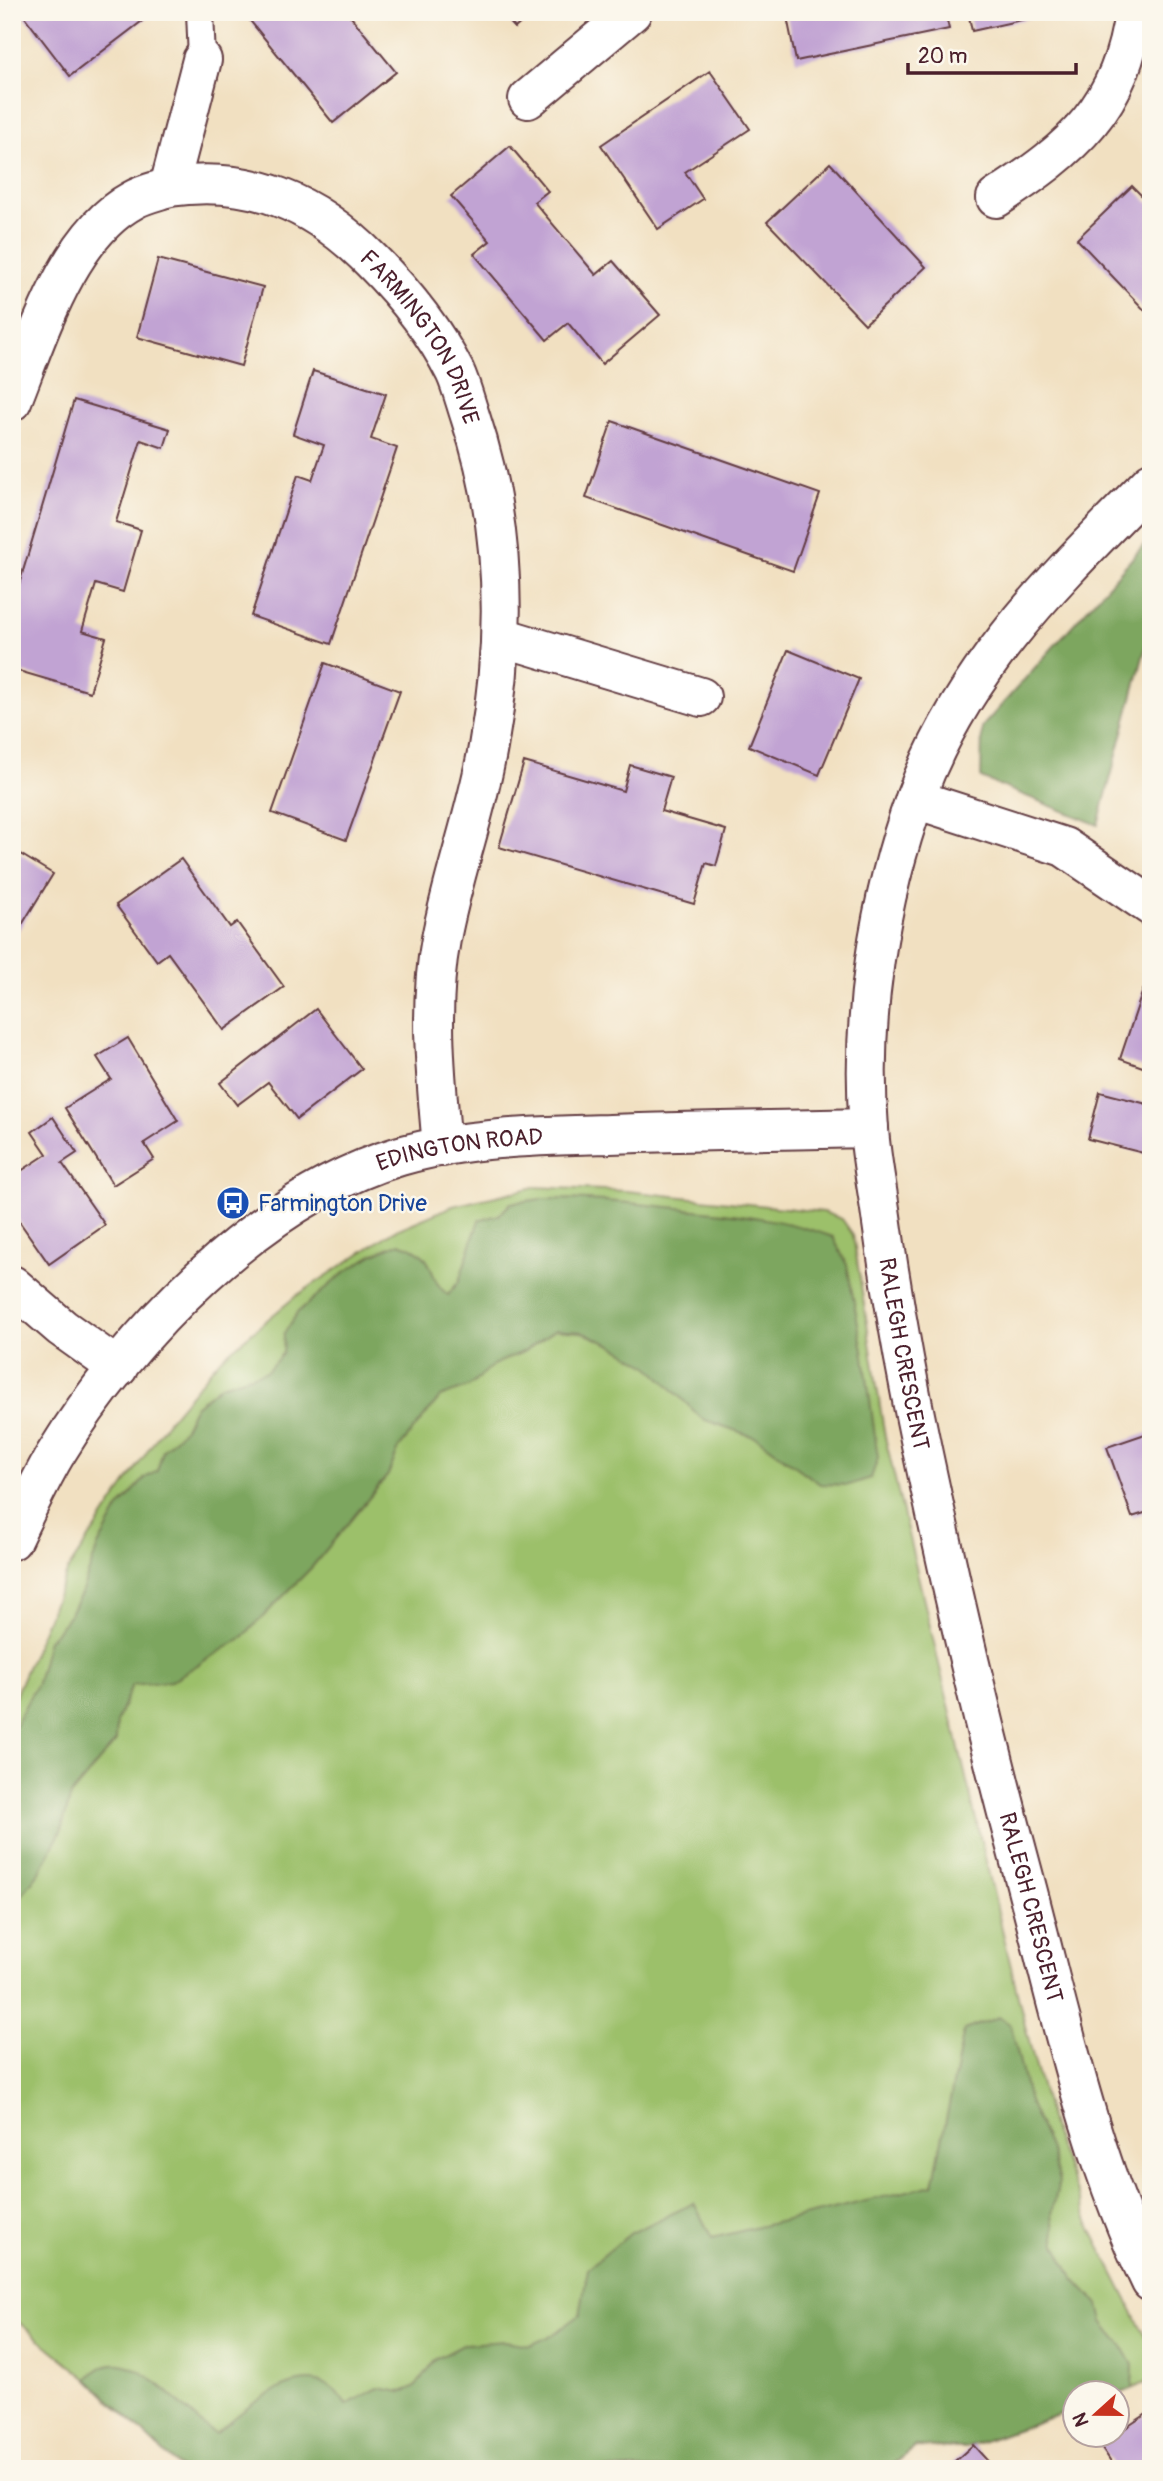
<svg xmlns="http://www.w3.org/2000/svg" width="1163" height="2481" font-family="Pangolin,sans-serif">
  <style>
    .green { fill: #9cc06a; stroke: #73704a; stroke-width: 2 }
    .forest { fill: #7da65e; stroke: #646244; stroke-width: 2 }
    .building { fill: #c1a3d3 }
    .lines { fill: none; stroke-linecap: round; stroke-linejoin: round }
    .lane-casing { stroke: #633c42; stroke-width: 30 }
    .street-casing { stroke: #633c42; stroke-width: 42 }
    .lane { stroke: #fff; stroke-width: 26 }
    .street { stroke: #fff; stroke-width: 38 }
    .labels { text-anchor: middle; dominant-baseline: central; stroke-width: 5; stroke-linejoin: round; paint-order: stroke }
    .street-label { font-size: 23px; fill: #4a1f2b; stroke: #fbf7ec }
    .transit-label { font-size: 23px; fill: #164399; stroke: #fbf7ec; text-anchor: start }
  </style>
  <rect width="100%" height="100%" fill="#fbf7ec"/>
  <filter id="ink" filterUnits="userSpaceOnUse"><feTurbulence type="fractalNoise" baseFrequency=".0143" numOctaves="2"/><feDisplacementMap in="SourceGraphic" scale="14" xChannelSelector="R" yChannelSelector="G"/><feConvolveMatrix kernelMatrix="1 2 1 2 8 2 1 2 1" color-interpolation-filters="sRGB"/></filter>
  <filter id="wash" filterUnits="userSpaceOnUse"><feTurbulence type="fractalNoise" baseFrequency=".00686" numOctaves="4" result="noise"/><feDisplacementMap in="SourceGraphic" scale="28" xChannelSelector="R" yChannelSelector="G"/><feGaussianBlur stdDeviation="1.57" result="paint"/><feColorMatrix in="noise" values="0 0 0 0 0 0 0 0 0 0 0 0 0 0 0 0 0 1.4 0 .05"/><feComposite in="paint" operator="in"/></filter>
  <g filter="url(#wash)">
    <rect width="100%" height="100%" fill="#f1e0c1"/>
    <!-- green -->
    <path class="green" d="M535 1187 627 1191 823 1212 842 1219 853 1235 885 1437 1027 2034 1054 2134 1092 2231 1151 2347V2381L1118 2394H1076L1075 2409 964 2448 916 2447 888 2469H181L88 2379 12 2317V1703L68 1570 167 1422 220 1359 296 1296 394 1231 453 1206Z"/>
    <!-- forest -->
    <g class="forest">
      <path d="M1151 537V627L1098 825 981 778 982 727Z"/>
      <path d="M541 1199C590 1198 638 1204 686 1209 737 1214 785 1219 833 1237L847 1265 864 1356 878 1458 871 1478 849 1485 820 1484 757 1438 702 1419 650 1367 612 1345 581 1332 555 1330 525 1351 493 1365 470 1386 440 1397 399 1448 388 1475 312 1567 242 1638 171 1681 132 1685 117 1721 116 1741 71 1795 61 1831 41 1870 12 1908V1731L37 1683 48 1640 64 1623 81 1594 98 1546 118 1509 145 1478 157 1471 163 1450 183 1430 195 1406 221 1385 267 1371 283 1353 284 1334 298 1312 345 1272 374 1254 399 1243C441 1255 424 1277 448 1295L459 1281 479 1220 499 1215 511 1203Z"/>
      <path d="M999 2017 1011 2025 1029 2102 1051 2152 1059 2181 1052 2214 1056 2244 1073 2277 1099 2305 1103 2322 1122 2345 1133 2365 1132 2388 1118 2394H1076L1075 2409 964 2448 916 2446 888 2469H181L88 2379C127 2329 184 2416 215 2434 247 2407 314 2348 346 2405L378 2388 402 2392 416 2386 436 2359 465 2344 505 2341 530 2345 553 2335 580 2315 588 2268 631 2233 694 2203 712 2238 933 2185 964 2030Z"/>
    </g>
    <g id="blocks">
      <!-- building -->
      <g class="building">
        <path d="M29 12H154L70 76 24 16Z"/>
        <path d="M243 12H347L396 72 333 123Z"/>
        <path d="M501 12H533L515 28Z"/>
        <path d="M786 12H945L949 29 796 61Z"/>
        <path d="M968 12H1053V13L972 31Z"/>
        <path d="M710 71 750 129 685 172 703 199 658 229 601 145Z"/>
        <path d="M510 146 548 191 534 202 596 275 613 261 660 315 602 364 568 323 547 340 474 254 490 241 451 196Z"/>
        <path d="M830 163 926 267 865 324 767 222Z"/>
        <path d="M1132 186 1151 205V317L1077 239Z"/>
        <path d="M158 259 263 287 241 366 137 337Z"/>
        <path d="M313 371 386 394 371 439 397 448 331 644 251 616 298 475 312 480 324 445 293 434Z"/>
        <path d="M74 400 170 429 164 448 141 440 116 522 141 530 123 592 96 584 82 631 106 638 90 692 12 669V608Z"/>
        <path d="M612 421 820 494 793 571 586 498Z"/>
        <path d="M788 650 859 679 819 775 749 746Z"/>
        <path d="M325 663 400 691 346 840 272 813Z"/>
        <path d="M524 762 623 791 630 765 671 777 661 811 726 830 716 866 706 863 694 904 499 847Z"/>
        <path d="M12 849 53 874 12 941Z"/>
        <path d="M181 859 230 927 237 922 284 987 224 1030 168 953 157 961 116 905Z"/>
        <path d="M1143 990 1151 993V1070L1120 1059Z"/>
        <path d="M316 1009 362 1069 297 1119 268 1082 237 1105 220 1083Z"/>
        <path d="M128 1038 178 1121 144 1143 154 1159 113 1185 65 1108 111 1079 97 1057Z"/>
        <path d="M1100 1092 1151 1105V1155L1088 1139Z"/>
        <path d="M53 1117 77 1153 62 1163 105 1225 49 1264 12 1211V1177L47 1154 32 1132Z"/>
        <path d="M1151 1432V1511L1132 1517 1107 1447Z"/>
        <path d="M1151 2411V2469H1116L1100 2445Z"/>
        <path d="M973 2445 995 2469H946Z"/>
      </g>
    </g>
  </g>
  <g filter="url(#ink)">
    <use href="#blocks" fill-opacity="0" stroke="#633c42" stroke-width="2"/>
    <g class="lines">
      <defs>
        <path id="lane" d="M200 12 202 60"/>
        <g id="street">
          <path id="s1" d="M202 60 169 187C251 175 314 202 372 261 405 294 434 330 455 372 461 385 465 401 470 416 506 523 508 636 488 747 477 812 453 874 441 939 428 1007 436 1078 442 1147"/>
          <path d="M528 99 632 12"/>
          <path d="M996 198C1072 149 1122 107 1134 12"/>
          <path d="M12 401C38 336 68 235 133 200 143 194 157 191 169 187"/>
          <path id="s2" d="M1151 482C1056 579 964 666 916 796 878 900 860 1019 869 1129 871 1158 877 1187 881 1216 892 1296 906 1374 923 1454 953 1596 986 1737 1024 1877 1061 2016 1088 2152 1151 2282"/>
          <path d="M502 637 701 697"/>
          <path d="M915 799 1064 847 1151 906"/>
          <path d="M12 1285 62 1328 118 1368"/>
          <path id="s3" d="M12 1540C26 1511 39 1482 55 1455 128 1335 262 1196 400 1156 467 1137 540 1136 610 1134 696 1131 782 1130 869 1128"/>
        </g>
      </defs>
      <!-- lane casing -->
      <use href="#lane" class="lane-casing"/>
      <!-- street casing -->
      <use href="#street" class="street-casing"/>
      <!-- lane -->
      <use href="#lane" class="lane"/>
      <!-- street -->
      <use href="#street" class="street"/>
    </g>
  </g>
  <!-- icons -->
  <defs>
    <symbol id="bus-disc" viewBox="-11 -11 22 22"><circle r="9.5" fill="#1a4fb4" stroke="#fbf7ec"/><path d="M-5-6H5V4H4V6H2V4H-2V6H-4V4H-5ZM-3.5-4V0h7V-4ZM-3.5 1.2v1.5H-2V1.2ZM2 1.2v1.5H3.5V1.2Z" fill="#fff"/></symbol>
  </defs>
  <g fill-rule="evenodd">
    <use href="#bus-disc" x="214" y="1184" width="38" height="38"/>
  </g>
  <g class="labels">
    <!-- street labels -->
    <g class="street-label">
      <text stroke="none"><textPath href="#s1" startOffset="448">FARMINGTON DRIVE</textPath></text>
      <text stroke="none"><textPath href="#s3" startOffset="621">EDINGTON ROAD</textPath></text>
      <text stroke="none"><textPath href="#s2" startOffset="962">RALEGH CRESCENT</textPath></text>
      <text stroke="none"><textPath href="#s2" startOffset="1530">RALEGH CRESCENT</textPath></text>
    </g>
    <!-- transit labels -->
    <g class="transit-label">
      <text x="258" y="1203">Farmington Drive</text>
    </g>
  </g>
  <!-- margin -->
  <rect width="1163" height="2481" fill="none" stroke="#fbf7ec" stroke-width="42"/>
  <!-- north arrow -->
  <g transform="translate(1096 2414) rotate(249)"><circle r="33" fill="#fbf7ec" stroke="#b4a19f" stroke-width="2"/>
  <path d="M0-5L12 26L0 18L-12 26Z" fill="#c8321e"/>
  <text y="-10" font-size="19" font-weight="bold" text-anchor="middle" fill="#4a1f2b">N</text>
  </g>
  <!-- scale -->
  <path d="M908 63v10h168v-10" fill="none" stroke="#4a1f2b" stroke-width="3.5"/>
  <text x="918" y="63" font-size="21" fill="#4a1f2b" stroke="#fbf7ec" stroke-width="5" paint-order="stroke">20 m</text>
</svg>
